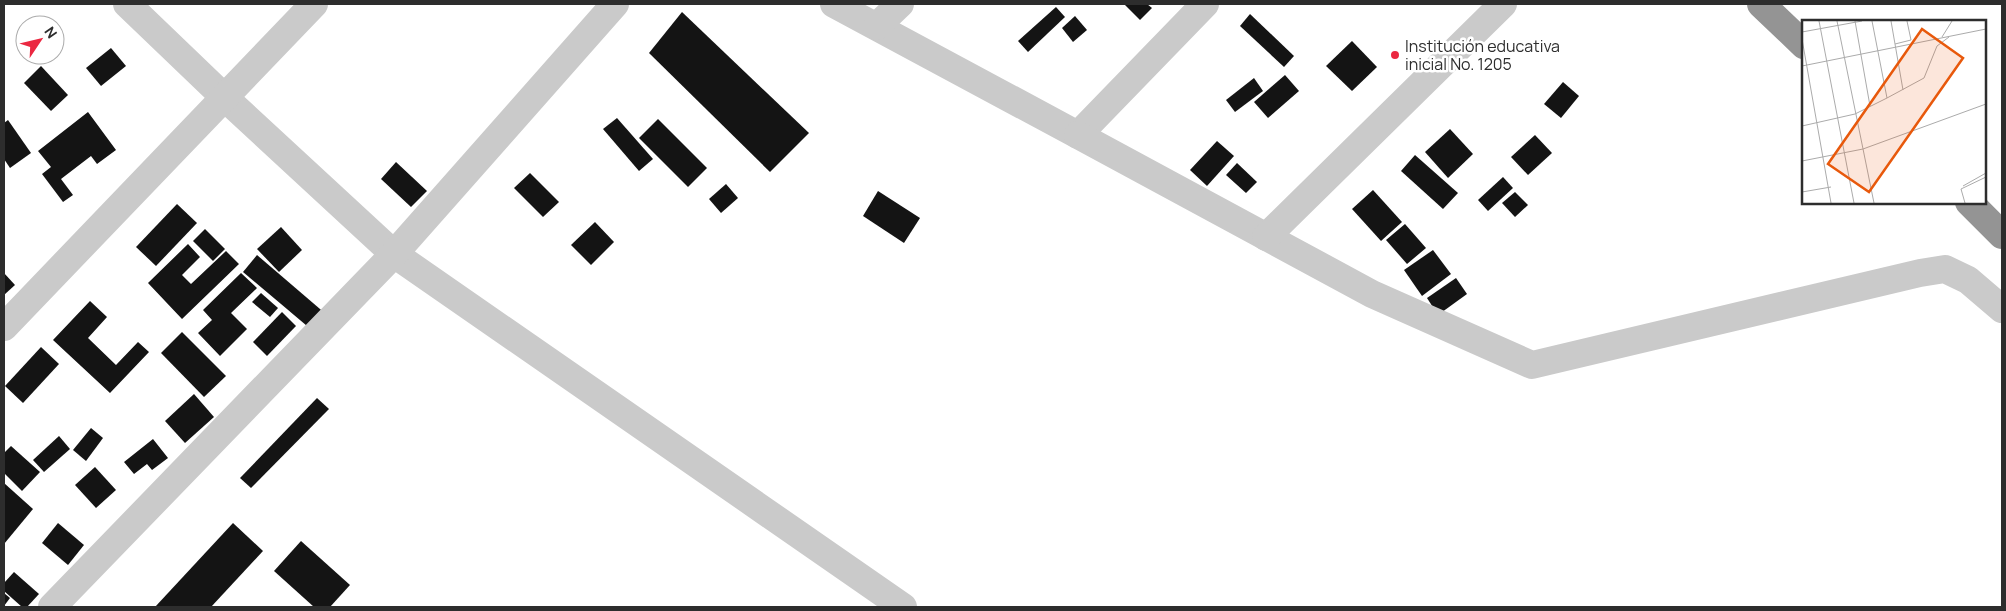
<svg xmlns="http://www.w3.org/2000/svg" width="2006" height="611" font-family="Manrope,sans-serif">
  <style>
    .building { fill: #141414 }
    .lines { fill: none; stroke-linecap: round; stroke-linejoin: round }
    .street { stroke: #cacaca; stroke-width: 28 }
    .highway { stroke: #949494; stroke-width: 28 }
    .poi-dot { fill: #eb2841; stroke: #fff; stroke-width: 2 }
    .labels { text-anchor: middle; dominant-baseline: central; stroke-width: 5; stroke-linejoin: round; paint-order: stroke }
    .poi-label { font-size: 16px; fill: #2d2d2d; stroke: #fff; text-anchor: start }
    .inset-road { fill: none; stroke: #ababab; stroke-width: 1 }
    .view { fill: #e8590c; fill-opacity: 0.15; stroke: #e8590c; stroke-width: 2.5 }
    .inset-edge { fill: none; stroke: #2d2d2d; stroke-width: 2.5 }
  </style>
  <rect width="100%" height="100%" fill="#fff"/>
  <!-- building -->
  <g class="building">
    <path d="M1124 4H1147L1152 8 1140 20Z"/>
    <path d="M1056 7 1065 17 1028 52 1018 41Z"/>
    <path d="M682 12 809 133 770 172 649 53Z"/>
    <path d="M1250 14 1294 56 1284 67 1240 26Z"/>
    <path d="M1075 16 1087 30 1073 42 1062 28Z"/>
    <path d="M1352 41 1377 67 1352 91 1326 66Z"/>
    <path d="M111 48 126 66 101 86 86 68Z"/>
    <path d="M41 66 68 95 51 111 24 83Z"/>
    <path d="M1285 75 1299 91 1268 118 1254 102Z"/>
    <path d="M1254 78 1263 91 1235 112 1226 100Z"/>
    <path d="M1563 82 1579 96 1561 118 1544 104Z"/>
    <path d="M88 112 116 150 97 164 91 156 61 179 73 195 63 202 42 174 51 167 38 151Z"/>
    <path d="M617 118 653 159 639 171 603 129Z"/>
    <path d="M658 119 707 168 688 187 639 138Z"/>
    <path d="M8 120 31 153 10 168 4 159V123Z"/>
    <path d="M1450 129 1473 154 1448 178 1425 152Z"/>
    <path d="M1535 135 1552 153 1528 175 1511 157Z"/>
    <path d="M1217 141 1234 156 1207 186 1190 170Z"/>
    <path d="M1415 155 1458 193 1443 209 1401 171Z"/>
    <path d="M396 162 427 191 411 207 381 179Z"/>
    <path d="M1237 163 1257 182 1246 193 1226 175Z"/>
    <path d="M530 173 559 202 543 217 514 188Z"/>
    <path d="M1503 177 1513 188 1488 211 1478 200Z"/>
    <path d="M726 184 738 198 721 213 709 199Z"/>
    <path d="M1373 190 1402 222 1381 241 1352 209Z"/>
    <path d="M878 191 920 218 904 243 863 216Z"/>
    <path d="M1515 192 1528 205 1515 217 1502 203Z"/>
    <path d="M177 204 197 223 156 266 136 247Z"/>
    <path d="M595 222 614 242 591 265 571 245Z"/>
    <path d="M1405 224 1426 248 1407 264 1386 240Z"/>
    <path d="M281 227 302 250 279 272 257 249Z"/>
    <path d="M205 229 225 249 213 261 193 241Z"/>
    <path d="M188 244 200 257 182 275 191 284 226 251 239 264 182 319 148 283Z"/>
    <path d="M1433 250 1451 274 1422 296 1404 270Z"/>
    <path d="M257 255 327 315 313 331 243 272Z"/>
    <path d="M4 273 15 285 4 295Z"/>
    <path d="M241 273 257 288 231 313 247 329 220 356 198 333 212 320 203 310Z"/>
    <path d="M1456 278 1467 294 1438 315 1427 298Z"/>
    <path d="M261 293 278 308 270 317 252 302Z"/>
    <path d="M90 301 107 317 88 338 116 365 138 342 149 352 110 393 53 340Z"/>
    <path d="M282 312 296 326 267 356 253 342Z"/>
    <path d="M182 332 226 376 204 397 161 353Z"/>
    <path d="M41 347 59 364 23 403 5 386Z"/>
    <path d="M194 394 214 417 185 443 165 421Z"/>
    <path d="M317 398 329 409 251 488 240 478Z"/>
    <path d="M91 428 103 438 86 461 73 450Z"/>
    <path d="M59 436 70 449 44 472 33 460Z"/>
    <path d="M153 439 168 458 152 470 147 464 134 474 124 462Z"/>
    <path d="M11 446 40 472 22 491 4 473V453Z"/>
    <path d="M95 467 116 490 96 508 75 485Z"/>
    <path d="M4 483 33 509 4 544Z"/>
    <path d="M58 523 84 545 68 565 42 543Z"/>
    <path d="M233 523 263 551 211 607H155Z"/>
    <path d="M301 541 350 585 330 607H314L274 571Z"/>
    <path d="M14 572 39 594 27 607H22L4 591V583Z"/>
    <path d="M4 593 10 598 4 606Z"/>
  </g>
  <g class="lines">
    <!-- street -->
    <g class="street">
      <path d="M127 4 224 97 394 254 903 607"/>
      <path d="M834 4 1078 135 1205 4"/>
      <path d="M877 26 900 4"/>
      <path d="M1078 135 1372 294 1532 365 1920 273 1945 269 1968 280 2002 309"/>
      <path d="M1266 237 1503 4"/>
      <path d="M4 327 314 4"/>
      <path d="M52 607 394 254 615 4"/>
    </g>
    <!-- highway -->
    <g class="highway">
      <path d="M1761 4 1804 45"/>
      <path d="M1969 202 2002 235"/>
    </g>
  </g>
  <!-- markers -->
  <circle class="poi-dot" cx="1395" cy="55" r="5"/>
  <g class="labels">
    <!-- poi labels -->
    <g class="poi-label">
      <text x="1405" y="46">Institución educativa<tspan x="1405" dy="18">inicial No. 1205</tspan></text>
    </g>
  </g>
  <!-- overview -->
  <g transform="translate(1802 20)">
    <rect width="184" height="184" fill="#fff"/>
    <path class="inset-road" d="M17 1 52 183M35 1 72 183M53 1 68 86M89 1 101 70M0 12 60 1M140 17 150 1M0 19 29 183M93 24 109 20 105 1M0 46 184 9M85 78 122 58 135 26 147 17M0 106 53 94 85 78 70 1M0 141 61 129 184 84M161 166 184 153M0 172 29 167M163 183 159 169 184 157"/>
    <path class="view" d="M120 9 161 38 67 172 26 144Z"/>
    <rect width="184" height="184" class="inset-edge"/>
  </g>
  <!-- border -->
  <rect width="2006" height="611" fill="none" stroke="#2d2d2d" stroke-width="10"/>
  <!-- north arrow -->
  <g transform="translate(40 40) rotate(55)"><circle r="24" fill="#ffffff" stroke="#ababab"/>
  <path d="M0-4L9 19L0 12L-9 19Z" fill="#eb2841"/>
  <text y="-8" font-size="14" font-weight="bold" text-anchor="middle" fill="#2d2d2d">N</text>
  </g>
</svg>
